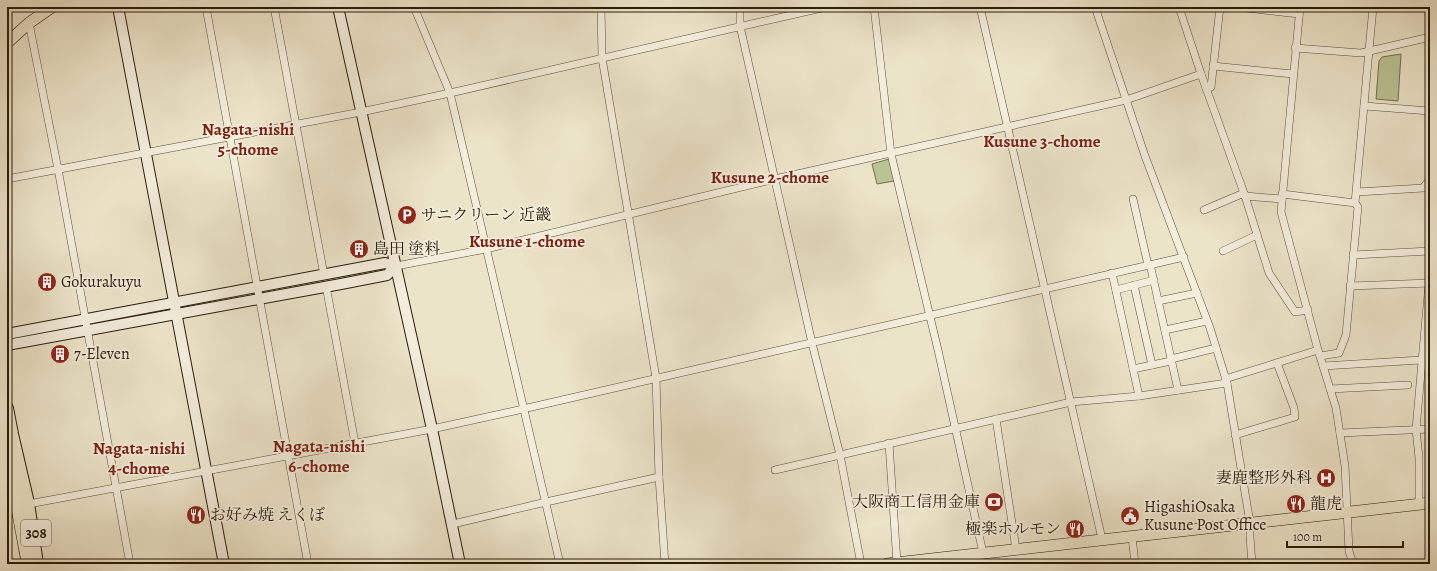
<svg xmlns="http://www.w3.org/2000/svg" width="1437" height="571" font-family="Alegreya,'Noto Serif JP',serif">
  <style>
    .green { fill: #bac394; stroke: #72704f }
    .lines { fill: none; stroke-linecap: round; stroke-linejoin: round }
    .street-casing { stroke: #5a4e3a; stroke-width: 8 }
    .secondary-casing { stroke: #291c0a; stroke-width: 12 }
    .primary-casing { stroke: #291c0a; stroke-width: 12 }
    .highway-casing { stroke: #291c0a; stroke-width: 14 }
    .street { stroke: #f3eddc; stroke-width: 7 }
    .secondary { stroke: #f3eddc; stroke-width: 10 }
    .primary { stroke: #ece4c9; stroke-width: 11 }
    .highway { stroke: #ece4c9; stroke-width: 12 }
    .labels { text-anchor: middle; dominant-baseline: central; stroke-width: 3.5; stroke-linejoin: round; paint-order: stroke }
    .shield { fill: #f3eddc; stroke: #665b49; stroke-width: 1 }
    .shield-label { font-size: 15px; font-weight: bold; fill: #291c0a }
    .poi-label { font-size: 16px; fill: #291c0a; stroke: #f3eddc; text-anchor: start }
    .neighbourhood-label { font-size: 17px; font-weight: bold; fill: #7a1f14; stroke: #f3eddc }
  </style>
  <rect width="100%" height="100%" fill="#ece4c9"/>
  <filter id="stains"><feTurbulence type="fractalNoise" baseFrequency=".005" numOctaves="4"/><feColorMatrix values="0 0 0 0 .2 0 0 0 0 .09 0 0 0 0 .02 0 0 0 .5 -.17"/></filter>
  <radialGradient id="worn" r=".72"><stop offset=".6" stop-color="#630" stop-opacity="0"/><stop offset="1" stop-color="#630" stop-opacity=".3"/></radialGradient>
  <!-- green -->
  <g class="green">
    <path d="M1401 54 1398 101 1376 99 1379 61 1382 57Z"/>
    <path d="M889 159 894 181 877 184 872 164Z"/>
  </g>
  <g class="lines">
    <defs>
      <g id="street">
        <path d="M206 7 308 564"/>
        <path d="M274 7 324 275"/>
        <path d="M414 7 450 93 560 564"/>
        <path d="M601 7 602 58 656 378 659 477 665 564"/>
        <path d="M740 7V26L812 343 840 455 861 564"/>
        <path d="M874 7 891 154 938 350 983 553"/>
        <path d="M980 7 1102 539"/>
        <path d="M1095 7 1145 156 1210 328 1227 383 1250 523V537L1252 564"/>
        <path d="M1179 7 1201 74 1245 196 1269 273 1295 312 1308 310"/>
        <path d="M1238 7 1299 14"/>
        <path d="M1300 7 1281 212 1318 350 1336 408 1345 466 1349 551 1353 564"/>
        <path d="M29 23 58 169 130 564"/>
        <path d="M1295 48 1361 53 1430 37"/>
        <path d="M1213 66 1293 74"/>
        <path d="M1206 89 1211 87 1220 7"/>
        <path d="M1364 106 1430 111"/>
        <path d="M7 179 361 112 450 93 826 7"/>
        <path d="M1357 192 1423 188 1430 179"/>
        <path d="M1282 194 1355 203 1373 7"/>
        <path d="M1245 196 1282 199"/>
        <path d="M1133 199 1148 265"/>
        <path d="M1204 210 1244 193"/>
        <path d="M1223 251 1257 235"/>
        <path d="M1353 255 1430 251"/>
        <path d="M1150 264 1178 390"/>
        <path d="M396 266 486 249 775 179 1126 100 1201 74"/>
        <path d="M1112 273 1139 396"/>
        <path d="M1134 285 1152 365"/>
        <path d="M326 286 355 443"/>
        <path d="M1350 286 1430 283"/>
        <path d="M1116 290 1154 280"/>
        <path d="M1158 301 1197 293"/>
        <path d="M1165 330 1207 321"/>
        <path d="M1320 356 1339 353 1346 335 1358 207 1355 203"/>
        <path d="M1171 359 1216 348"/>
        <path d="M1323 366 1421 360"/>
        <path d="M1133 369 1171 361"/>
        <path d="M1225 379 1318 350"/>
        <path d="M1330 389 1408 385"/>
        <path d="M996 419 1016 549"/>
        <path d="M1340 433 1430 429"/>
        <path d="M1235 435 1295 417 1294 408 1277 363"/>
        <path d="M889 443 897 563"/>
        <path d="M775 470 1071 402 1139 396 1227 383"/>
        <path d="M28 503H34L432 429 523 409 1184 257"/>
        <path d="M1419 504V458L1416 429 1429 283"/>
        <path d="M453 524 546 502 659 477"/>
        <path d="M1132 536 1135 564"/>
      </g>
      <g id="secondary">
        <path d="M118 7 224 564"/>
        <path d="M338 7 432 429 460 564"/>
        <path d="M7 334 385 263 396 266"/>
        <path d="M7 345 341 284 387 275 396 266"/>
      </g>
      <g id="primary">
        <path d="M7 43 29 23 52 7"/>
        <path d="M887 564 1430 503"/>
      </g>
      <g id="highway">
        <path d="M7 408 12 434 28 503 37 564"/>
        <path d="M7 454 28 564"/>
        <path d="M7 520 15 564"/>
      </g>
    </defs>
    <!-- street casing -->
    <use href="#street" class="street-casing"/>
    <!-- secondary casing -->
    <use href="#secondary" class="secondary-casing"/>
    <!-- primary casing -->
    <use href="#primary" class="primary-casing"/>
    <!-- highway casing -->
    <use href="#highway" class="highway-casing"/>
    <!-- street -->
    <use href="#street" class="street"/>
    <!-- secondary -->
    <use href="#secondary" class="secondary"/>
    <!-- primary -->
    <use href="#primary" class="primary"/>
    <!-- highway -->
    <use href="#highway" class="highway"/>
  </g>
  <!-- icons -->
  <defs>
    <symbol id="parking-disc" viewBox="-11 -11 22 22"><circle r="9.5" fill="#8f2418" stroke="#f3eddc"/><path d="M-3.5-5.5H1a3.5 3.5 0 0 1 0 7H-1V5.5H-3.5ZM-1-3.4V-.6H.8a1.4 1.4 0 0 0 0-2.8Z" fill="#fff"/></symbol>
    <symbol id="building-disc" viewBox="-11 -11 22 22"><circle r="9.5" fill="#8f2418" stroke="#f3eddc"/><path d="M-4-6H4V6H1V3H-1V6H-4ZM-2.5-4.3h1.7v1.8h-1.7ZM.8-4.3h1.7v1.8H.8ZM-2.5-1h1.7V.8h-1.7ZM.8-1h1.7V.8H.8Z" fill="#fff"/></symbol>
    <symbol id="hospital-disc" viewBox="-11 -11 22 22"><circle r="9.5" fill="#8f2418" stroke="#f3eddc"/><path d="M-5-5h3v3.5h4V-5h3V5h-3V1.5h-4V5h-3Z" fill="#fff"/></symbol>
    <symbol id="bank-disc" viewBox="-11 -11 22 22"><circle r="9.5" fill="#8f2418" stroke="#f3eddc"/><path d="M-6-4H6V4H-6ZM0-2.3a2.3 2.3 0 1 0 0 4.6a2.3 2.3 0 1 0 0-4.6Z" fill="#fff"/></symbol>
    <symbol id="restaurant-disc" viewBox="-11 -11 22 22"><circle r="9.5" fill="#8f2418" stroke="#f3eddc"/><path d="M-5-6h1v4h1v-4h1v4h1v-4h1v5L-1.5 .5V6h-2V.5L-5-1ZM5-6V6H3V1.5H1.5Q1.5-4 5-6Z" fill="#fff"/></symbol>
    <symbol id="civic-disc" viewBox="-11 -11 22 22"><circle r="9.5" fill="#8f2418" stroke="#f3eddc"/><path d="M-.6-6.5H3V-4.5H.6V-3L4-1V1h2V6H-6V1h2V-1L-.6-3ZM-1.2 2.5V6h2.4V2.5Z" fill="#fff"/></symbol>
  </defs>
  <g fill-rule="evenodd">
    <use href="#parking-disc" x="396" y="204" width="22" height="22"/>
    <use href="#building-disc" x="348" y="238" width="22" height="22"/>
    <use href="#building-disc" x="36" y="271" width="22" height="22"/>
    <use href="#building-disc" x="49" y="343" width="22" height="22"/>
    <use href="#hospital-disc" x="1315" y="467" width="22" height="22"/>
    <use href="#bank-disc" x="983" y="491" width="22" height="22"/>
    <use href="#restaurant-disc" x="1285" y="493" width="22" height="22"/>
    <use href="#restaurant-disc" x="185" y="504" width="22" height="22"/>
    <use href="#civic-disc" x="1119" y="505" width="22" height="22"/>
    <use href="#restaurant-disc" x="1064" y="518" width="22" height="22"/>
  </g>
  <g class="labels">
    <!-- shield labels -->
    <rect class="shield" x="21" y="520" width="30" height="26" rx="3"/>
    <g class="shield-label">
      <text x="36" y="533">308</text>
    </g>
    <!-- poi labels -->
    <g class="poi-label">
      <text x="421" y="215">サニクリーン 近畿</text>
      <text x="373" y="249">島田 塗料</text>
      <text x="61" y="282">Gokurakuyu</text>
      <text x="74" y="354">7-Eleven</text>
      <text x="1312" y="478" text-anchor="end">妻鹿整形外科</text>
      <text x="980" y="502" text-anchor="end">大阪商工信用金庫</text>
      <text x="1310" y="504">龍虎</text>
      <text x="1144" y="507">HigashiOsaka<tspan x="1144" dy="18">Kusune Post Office</tspan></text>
      <text x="210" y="515">お好み焼 えくぼ</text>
      <text x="1061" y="529" text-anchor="end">極楽ホルモン</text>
    </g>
    <!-- neighbourhood labels -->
    <g class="neighbourhood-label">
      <text x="248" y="129">Nagata-nishi<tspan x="248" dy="20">5-chome</tspan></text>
      <text x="1042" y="141">Kusune 3-chome</text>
      <text x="770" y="177">Kusune 2-chome</text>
      <text x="527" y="241">Kusune 1-chome</text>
      <text x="319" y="446">Nagata-nishi<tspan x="319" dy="20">6-chome</tspan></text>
      <text x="139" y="448">Nagata-nishi<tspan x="139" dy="20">4-chome</tspan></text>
    </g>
  </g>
  <!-- margin -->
  <rect width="1437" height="571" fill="none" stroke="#ece4c9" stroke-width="24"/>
  <rect x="8" y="8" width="1421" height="555" fill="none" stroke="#291c0a" stroke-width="2"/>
  <rect x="12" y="12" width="1413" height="547" fill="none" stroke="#291c0a"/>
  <!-- scale -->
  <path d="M1287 541v6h116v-6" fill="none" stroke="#291c0a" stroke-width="2"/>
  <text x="1293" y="541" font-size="12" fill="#291c0a" stroke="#f3eddc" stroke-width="3" paint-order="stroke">100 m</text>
  <rect width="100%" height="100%" filter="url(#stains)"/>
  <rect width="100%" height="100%" fill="url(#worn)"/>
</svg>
